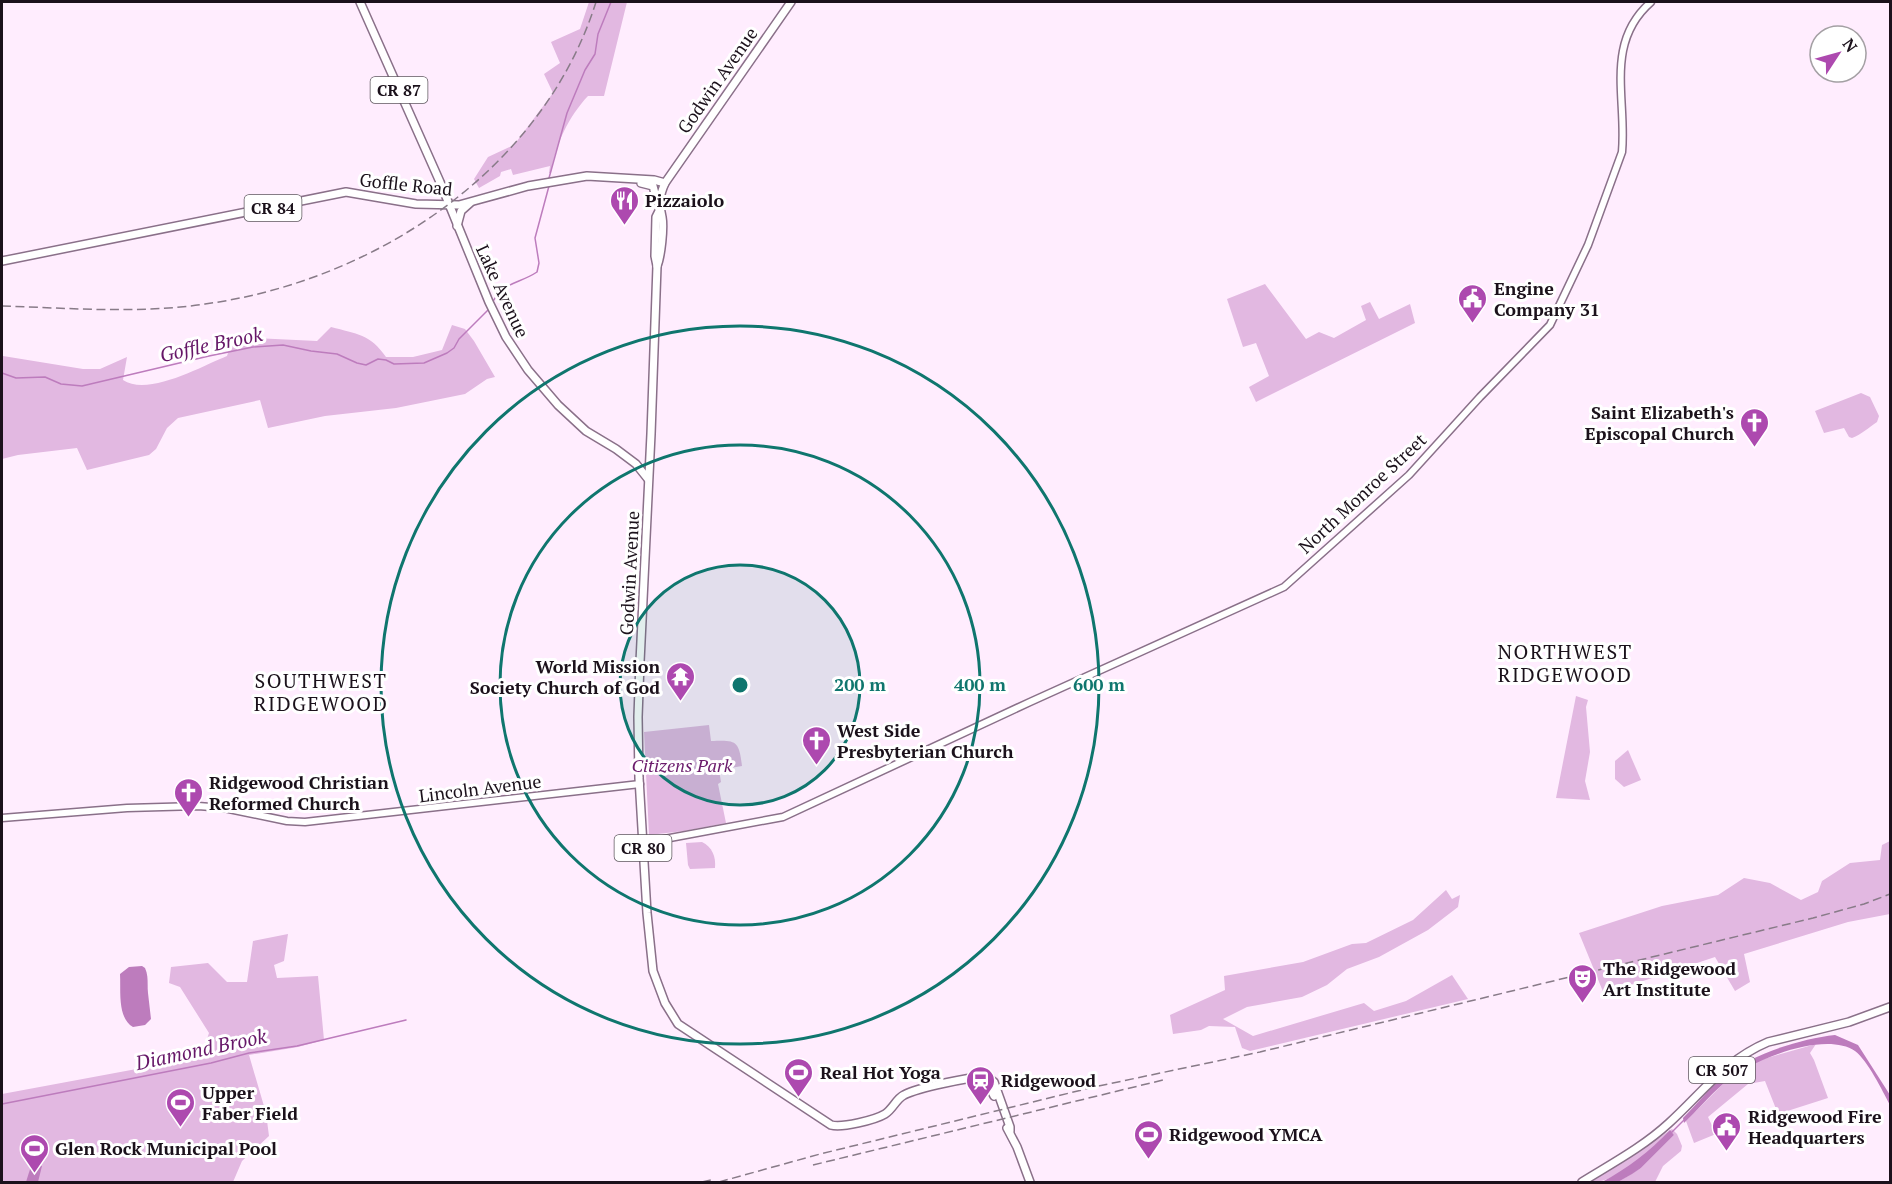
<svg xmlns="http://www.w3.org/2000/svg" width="1892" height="1184" font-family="'PT Serif',serif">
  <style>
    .green { fill: #e2b8e1 }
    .water { fill: #bd7cbd }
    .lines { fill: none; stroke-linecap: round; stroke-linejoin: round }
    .stream { stroke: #bd7cbd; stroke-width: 1.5 }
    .secondary-casing { stroke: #8a7089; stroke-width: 9 }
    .primary-casing { stroke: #8a7089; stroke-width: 10 }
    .secondary { stroke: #fff; stroke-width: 6 }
    .primary { stroke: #fff; stroke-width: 7 }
    .rail { stroke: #887b88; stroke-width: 1.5; stroke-dasharray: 9 4.5; stroke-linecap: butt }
    .ring { fill: none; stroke: #0f766e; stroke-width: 3 }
    .labels { text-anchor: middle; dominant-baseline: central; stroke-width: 6; stroke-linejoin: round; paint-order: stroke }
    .shield { fill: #fff; stroke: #5f585f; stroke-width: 1.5 }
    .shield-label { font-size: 16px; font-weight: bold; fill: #1b111b }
    .street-label { font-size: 18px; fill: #1b111b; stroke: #fff }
    .poi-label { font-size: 18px; font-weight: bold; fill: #1b111b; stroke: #fff; text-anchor: start }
    .park-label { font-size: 18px; font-style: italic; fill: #6b1c6c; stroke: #fff }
    .water-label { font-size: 20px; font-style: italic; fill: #661768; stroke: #fff }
    .neighbourhood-label { font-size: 20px; letter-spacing: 1.5px; fill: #1b111b; stroke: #fff }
    .centre { fill: #0f766e; stroke: #fff; stroke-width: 3 }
    .ring-label { font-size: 18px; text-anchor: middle; font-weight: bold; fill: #0f766e; stroke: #fff; stroke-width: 6; stroke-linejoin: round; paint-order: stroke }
  </style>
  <rect width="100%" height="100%" fill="#ffedfe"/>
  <!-- green -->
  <g class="green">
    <path d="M589 2H627L604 96H588C569 116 555 145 551 173H549L550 166 513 175 511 169 501 172 500 176 479 188 474 179 488 157 514 145 553 93 544 74 560 63 551 42 580 29Z"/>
    <path d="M1265 284 1306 339 1319 332 1334 338 1366 320 1361 306 1370 302 1379 319 1410 304 1415 323 1256 402 1249 387 1269 376 1256 343 1243 347 1227 299Z"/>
    <path d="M452 325 465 329 474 341 495 377 487 379 465 394 396 408 325 416 268 428 260 400 178 418 167 428 156 449 149 455 87 470 77 448 18 455 2 459V354L3 356 83 369H100L127 357 123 380C148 397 202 366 227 356L233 337 317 341 331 327C357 334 370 334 386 357H413L442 350Z"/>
    <path d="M1861 393 1870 397 1879 416 1877 422C1868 428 1862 434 1852 438L1849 437 1844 428 1824 433 1815 411Z"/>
    <path d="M1576 696 1588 700 1586 707 1590 752 1585 781 1590 800 1556 798Z"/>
    <path d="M709 725 711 741C736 740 739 740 742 766L719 770 721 782 718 784 726 823 684 831 649 835 644 732Z"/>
    <path d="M1628 750 1641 780 1624 787 1615 779V761Z"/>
    <path d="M1890 841V914L1848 922 1744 954 1750 982 1735 991 1715 957 1604 994 1579 933 1662 906 1718 895 1744 878 1770 883 1801 900 1818 892 1822 881 1850 863 1880 860 1882 845Z"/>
    <path d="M702 842C712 847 716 856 715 868L690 869 688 865 686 843Z"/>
    <path d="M1446 890 1452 899 1460 895 1458 907 1428 930 1379 957 1347 969 1327 985 1302 997 1247 1007 1223 1019 1253 1036 1364 1003 1374 1011 1406 1001 1452 975 1468 999 1250 1051 1242 1048 1235 1027 1209 1026 1201 1030 1173 1034 1170 1015 1225 990 1224 976 1303 962 1352 944 1366 943 1413 920Z"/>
    <path d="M288 934 284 961 274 965 277 978 318 976 324 1040 298 1047 249 1055 266 1113 269 1136 242 1161 233 1182H2V1094L201 1057 209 1033 180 987 169 983 171 967 208 963 227 982H247L253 941Z"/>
    <path d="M1816 1044 1810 1053 1814 1060 1828 1098 1778 1114 1765 1081 1748 1084 1708 1117 1716 1134 1694 1143 1686 1121 1724 1083 1760 1060Z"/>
    <path d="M1672 1129 1677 1134 1682 1146 1681 1151 1663 1166 1655 1182H1618L1641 1168 1674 1135 1670 1131C1650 1151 1621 1182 1591 1182Z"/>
  </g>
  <!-- water -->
  <g class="water">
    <path d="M142 966 145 968C149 977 147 984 148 993 149 1002 150 1010 151 1019L145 1025 133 1027C117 1018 121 990 120 974L129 967Z"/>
    <path d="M1835 1035 1858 1045 1890 1095V1105C1882 1090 1868 1061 1855 1051 1824 1030 1748 1061 1723 1084 1709 1096 1697 1111 1684 1123L1683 1118C1696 1105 1708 1090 1722 1078 1749 1055 1799 1039 1835 1035Z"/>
    <path d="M1670 1130 1674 1135 1641 1168 1632 1174 1618 1182H1602C1628 1168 1649 1152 1670 1130Z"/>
    <path d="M32 1163 42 1166 38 1182H26Z"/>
  </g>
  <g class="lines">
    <!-- stream -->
    <g class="stream">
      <path d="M549 178 567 113 585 70 595 54 598 34 611 2"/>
      <path d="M492 303C504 281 519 284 537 272L539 263 535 238 549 186"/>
      <path d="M2 373 16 378 45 377 61 384 82 386 209 356 253 347 283 345 311 351 337 354 357 363 366 365 378 359 386 360 394 364 424 363 447 353 454 348 459 339 488 310"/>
      <path d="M2 1104 211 1063 249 1053 297 1046 406 1020"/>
      <path d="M1672 1132 1684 1120"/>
    </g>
    <defs>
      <g id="secondary">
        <path d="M2 818 127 808 198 806 224 808 287 821 305 822 640 784"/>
        <path d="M643 843 783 817 1030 702 1284 587 1409 475 1480 397 1550 325 1588 245 1622 152C1627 99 1604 43 1651 2"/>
      </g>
      <g id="primary">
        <path d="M360 2 440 182 489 302 506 337 528 370 558 405 586 431 616 449 636 464 648 479"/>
        <path d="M641 183 653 186 657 201"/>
        <path d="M659 211 656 217 655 256 657 266 651 434 640 662 638 717 639 778 647 913 653 971 665 1003 678 1024 831 1125C842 1128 875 1120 885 1114 893 1109 896 1099 904 1095 919 1087 968 1078 986 1076L994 1082 1010 1127V1131"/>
        <path d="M457 226 461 211 470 203"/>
        <path d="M2 261 346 192 416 204 459 205 528 186 587 176 654 180 665 183"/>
        <path d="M657 266C661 256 664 228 662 217 659 204 659 196 665 183L791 2"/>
        <path d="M975 1082H987L994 1096"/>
        <path d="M1007 1128 1017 1147 1030 1182"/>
        <path d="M1582 1182C1611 1164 1643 1147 1669 1123 1702 1093 1725 1060 1768 1042L1849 1022 1890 1007"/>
      </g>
    </defs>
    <!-- secondary casing -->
    <use href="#secondary" class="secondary-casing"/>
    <!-- primary casing -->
    <use href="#primary" class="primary-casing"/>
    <!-- secondary -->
    <use href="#secondary" class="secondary"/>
    <!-- primary -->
    <use href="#primary" class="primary"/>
    <!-- rail -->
    <g class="rail">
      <path d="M2 306C69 308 138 314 205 304 375 281 543 170 596 2"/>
      <path d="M813 1165 1163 1080"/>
      <path d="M702 1182 715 1179"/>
      <path d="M719 1182 820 1154 1094 1087 1260 1052 1813 918 1864 904 1890 894"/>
    </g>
  </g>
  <!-- distance rings -->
  <circle cx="740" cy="685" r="120" fill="#0f766e" fill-opacity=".12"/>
  <g class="ring">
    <circle cx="740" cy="685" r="120"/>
    <circle cx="740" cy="685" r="240"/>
    <circle cx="740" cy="685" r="359"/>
  </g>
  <!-- icons -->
  <defs>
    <symbol id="restaurant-pin" viewBox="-11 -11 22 30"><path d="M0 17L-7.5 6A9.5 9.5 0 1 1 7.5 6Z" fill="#ad49af" stroke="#fff"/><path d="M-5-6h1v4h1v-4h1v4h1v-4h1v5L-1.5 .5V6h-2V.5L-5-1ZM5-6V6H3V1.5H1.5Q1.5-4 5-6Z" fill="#fff"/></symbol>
    <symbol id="civic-pin" viewBox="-11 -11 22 30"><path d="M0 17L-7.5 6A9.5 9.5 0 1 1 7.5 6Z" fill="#ad49af" stroke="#fff"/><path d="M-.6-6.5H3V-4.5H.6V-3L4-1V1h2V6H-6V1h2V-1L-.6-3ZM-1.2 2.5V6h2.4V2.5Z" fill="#fff"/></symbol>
    <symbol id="church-pin" viewBox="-11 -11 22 30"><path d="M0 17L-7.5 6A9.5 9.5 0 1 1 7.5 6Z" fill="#ad49af" stroke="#fff"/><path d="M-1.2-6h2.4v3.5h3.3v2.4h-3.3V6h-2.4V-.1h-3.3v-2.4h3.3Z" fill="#fff"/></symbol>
    <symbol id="temple-pin" viewBox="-11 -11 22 30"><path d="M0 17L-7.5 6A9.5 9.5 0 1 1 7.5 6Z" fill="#ad49af" stroke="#fff"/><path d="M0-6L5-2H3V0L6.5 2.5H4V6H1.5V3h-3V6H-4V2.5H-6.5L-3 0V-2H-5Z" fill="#fff"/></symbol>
    <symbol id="theatre-pin" viewBox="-11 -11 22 30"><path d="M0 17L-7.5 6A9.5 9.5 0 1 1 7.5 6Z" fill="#ad49af" stroke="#fff"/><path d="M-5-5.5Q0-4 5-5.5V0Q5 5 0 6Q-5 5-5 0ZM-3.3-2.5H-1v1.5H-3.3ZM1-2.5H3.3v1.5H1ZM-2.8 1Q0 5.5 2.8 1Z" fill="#fff"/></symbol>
    <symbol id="stadium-pin" viewBox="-11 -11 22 30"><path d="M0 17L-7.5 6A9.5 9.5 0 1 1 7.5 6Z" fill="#ad49af" stroke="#fff"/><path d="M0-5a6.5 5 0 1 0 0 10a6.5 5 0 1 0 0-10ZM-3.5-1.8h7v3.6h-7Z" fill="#fff"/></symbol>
    <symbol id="station-pin" viewBox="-11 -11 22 30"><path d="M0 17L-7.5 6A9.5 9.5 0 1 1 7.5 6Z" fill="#ad49af" stroke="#fff"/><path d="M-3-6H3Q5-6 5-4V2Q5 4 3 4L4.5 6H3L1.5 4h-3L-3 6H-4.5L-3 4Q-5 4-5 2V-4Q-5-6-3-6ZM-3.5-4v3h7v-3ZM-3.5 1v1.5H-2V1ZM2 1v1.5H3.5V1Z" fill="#fff"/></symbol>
  </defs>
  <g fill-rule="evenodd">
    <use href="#restaurant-pin" x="608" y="184" width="33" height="45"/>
    <use href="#civic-pin" x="1456" y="282" width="33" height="45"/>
    <use href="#church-pin" x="1738" y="406" width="33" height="45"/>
    <use href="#temple-pin" x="664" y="660" width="33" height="45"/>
    <use href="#church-pin" x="800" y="724" width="33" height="45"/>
    <use href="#church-pin" x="172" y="776" width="33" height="45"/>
    <use href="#theatre-pin" x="1566" y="962" width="33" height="45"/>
    <use href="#stadium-pin" x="782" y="1056" width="33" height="45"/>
    <use href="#station-pin" x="964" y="1064" width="33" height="45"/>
    <use href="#stadium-pin" x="164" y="1086" width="33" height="45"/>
    <use href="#civic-pin" x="1710" y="1110" width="33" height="45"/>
    <use href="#stadium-pin" x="1132" y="1118" width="33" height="45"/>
    <use href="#stadium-pin" x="18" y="1132" width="33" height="45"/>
  </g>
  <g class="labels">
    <!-- shield labels -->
    <g class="shield">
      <rect x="370.5" y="77" width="57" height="26" rx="4.5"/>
      <rect x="244.5" y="195" width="57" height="26" rx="4.5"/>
      <rect x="614.5" y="835" width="57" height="26" rx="4.5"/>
      <rect x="1689" y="1057" width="66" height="26" rx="4.5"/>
    </g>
    <g class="shield-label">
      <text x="399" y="90">CR 87</text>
      <text x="273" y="208">CR 84</text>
      <text x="643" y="848">CR 80</text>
      <text x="1722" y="1070">CR 507</text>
    </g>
    <!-- street labels -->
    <g class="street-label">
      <text transform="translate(717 80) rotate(-55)">Godwin Avenue</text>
      <text transform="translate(406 184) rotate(6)">Goffle Road</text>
      <text transform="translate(503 291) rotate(65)">Lake Avenue</text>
      <text transform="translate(1362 493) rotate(-43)">North Monroe Street</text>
      <text transform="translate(629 573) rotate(-87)">Godwin Avenue</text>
      <text transform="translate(480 788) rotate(-7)">Lincoln Avenue</text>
    </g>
    <!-- poi labels -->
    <g class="poi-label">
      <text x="645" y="200">Pizzaiolo</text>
      <text x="1494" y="288">Engine<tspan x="1494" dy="21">Company 31</tspan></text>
      <text x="1734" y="412" text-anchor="end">Saint Elizabeth's<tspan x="1734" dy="21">Episcopal Church</tspan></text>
      <text x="660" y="666" text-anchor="end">World Mission<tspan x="660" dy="21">Society Church of God</tspan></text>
      <text x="837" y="730">West Side<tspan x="837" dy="21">Presbyterian Church</tspan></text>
      <text x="209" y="782">Ridgewood Christian<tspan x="209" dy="21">Reformed Church</tspan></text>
      <text x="1603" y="968">The Ridgewood<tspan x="1603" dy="21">Art Institute</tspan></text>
      <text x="820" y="1072">Real Hot Yoga</text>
      <text x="1001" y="1080">Ridgewood</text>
      <text x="202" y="1092">Upper<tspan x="202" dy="21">Faber Field</tspan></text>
      <text x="1748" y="1116">Ridgewood Fire<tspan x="1748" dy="21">Headquarters</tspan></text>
      <text x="1169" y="1134">Ridgewood YMCA</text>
      <text x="55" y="1148">Glen Rock Municipal Pool</text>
    </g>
    <!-- park labels -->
    <g class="park-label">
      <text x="682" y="765">Citizens Park</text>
    </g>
    <!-- water labels -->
    <g class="water-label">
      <text transform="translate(211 344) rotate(-12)">Goffle Brook</text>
      <text transform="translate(201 1049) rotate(-12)">Diamond Brook</text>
    </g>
    <!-- neighbourhood labels -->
    <g class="neighbourhood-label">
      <text x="1565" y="651">NORTHWEST<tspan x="1565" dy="23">RIDGEWOOD</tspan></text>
      <text x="321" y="680">SOUTHWEST<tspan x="321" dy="23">RIDGEWOOD</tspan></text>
    </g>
  </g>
  <circle cx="740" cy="685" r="9" class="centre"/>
  <g class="ring-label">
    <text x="860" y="691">200 m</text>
    <text x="980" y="691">400 m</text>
    <text x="1099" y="691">600 m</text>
  </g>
  <!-- border -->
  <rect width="1892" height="1184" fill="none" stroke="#1b111b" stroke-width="6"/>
  <!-- north arrow -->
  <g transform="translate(1838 54) rotate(54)"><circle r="28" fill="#ffffff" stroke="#a4a0a4" stroke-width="1.5"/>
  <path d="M0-4.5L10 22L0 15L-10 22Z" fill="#ad49af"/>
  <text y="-9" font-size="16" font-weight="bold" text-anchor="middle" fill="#1b111b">N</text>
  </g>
</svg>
